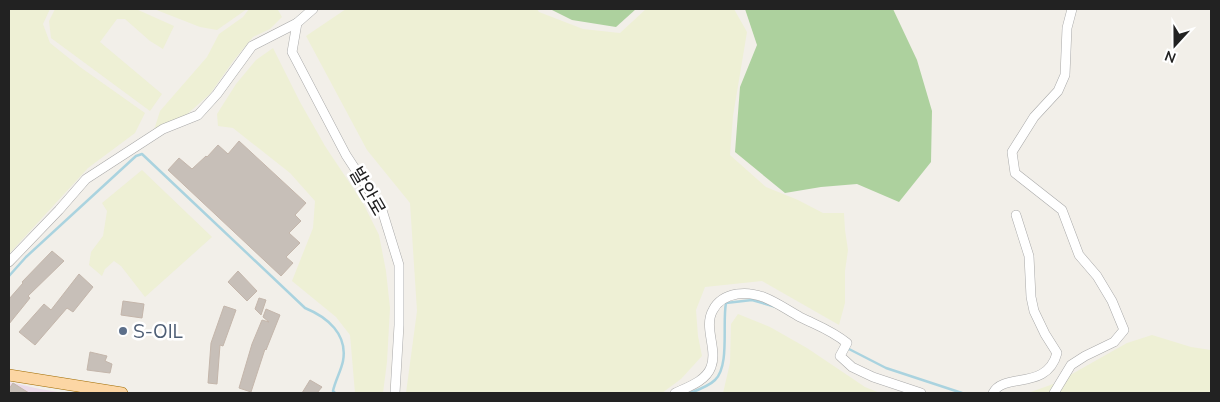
<svg xmlns="http://www.w3.org/2000/svg" width="1220" height="402" font-family="Mulish,'Noto Sans KR',sans-serif">
  <style>
    .industrial { fill: #ebdbe8 }
    .farmland { fill: #eef0d5 }
    .forest { fill: #add19e }
    .lines { fill: none; stroke-linecap: round; stroke-linejoin: round }
    .stream { stroke: #aad3df; stroke-width: 2.5 }
    .building { fill: #c7bfb8; stroke: #c4b6ab }
    .minor-casing { stroke: #a9a9a9; stroke-width: 10 }
    .major-casing { stroke: #a06b00; stroke-width: 12 }
    .minor { stroke: #fff; stroke-width: 9 }
    .major { stroke: #fcd6a4; stroke-width: 11 }
    .service-dot { fill: #5c6f8a; stroke: #fff; stroke-width: 2 }
    .labels { text-anchor: middle; dominant-baseline: central; stroke-width: 5; stroke-linejoin: round; paint-order: stroke }
    .street-label { font-size: 19px; fill: #222; stroke: #fff }
    .service-label { font-size: 19px; fill: #4e5e75; stroke: #fff; text-anchor: start }
  </style>
  <rect width="100%" height="100%" fill="#f2efe9"/>
  <!-- industrial -->
  <path class="industrial" d="M9 382 40 389 64 393H9Z"/>
  <!-- farmland -->
  <g class="farmland">
    <path d="M9 9H50L43 24 50 43 80 67 145 113 135 133 88 168 9 254Z"/>
    <path d="M55 9H136L174 26 163 49 150 41 125 19H117L100 42 162 94 150 111 51 38 49 21Z"/>
    <path d="M154 9H247L217 30 200 27Z"/>
    <path d="M249 9H275L278 10 282 17 270 29 253 37 234 60 210 94 185 116 154 130 160 111 207 57 219 34 243 17Z"/>
    <path d="M346 9H537L539 12 583 29 620 33 646 9H734L747 32 733 116 730 155 766 187 798 200 823 213H844L845 230 848 250 845 271V303L839 325 762 281 705 287 696 310 698 336 702 356 681 379 662 393H406L417 311 410 203 367 150 306 36Z"/>
    <path d="M273 48 300 102 325 146 363 203 379 235 386 271 390 308 387 362 383 393H355L350 335 336 317 292 281 313 228 315 201 290 173 233 128 218 126 217 114 236 84 256 60Z"/>
    <path d="M142 170 212 237 145 297 121 266 114 261 105 269 102 276 89 265 91 252 103 236 107 211 102 203Z"/>
    <path d="M738 314 770 327 807 348 865 387 880 393H723L730 363 731 324Z"/>
    <path d="M1152 335 1191 347 1211 350V393H1028L1056 383 1127 343Z"/>
  </g>
  <!-- forest -->
  <g class="forest">
    <path d="M550 9H636L616 27 572 20Z"/>
    <path d="M745 9H893L917 60 932 111 931 162 899 202 857 184 821 187 785 193 735 152 740 87 757 45Z"/>
  </g>
  <g class="lines">
    <!-- stream -->
    <g class="stream">
      <path d="M9 276 26 257 136 156 142 154 305 308C327 317 348 334 343 361 341 371 335 381 333 391L335 393"/>
      <path d="M847 348 886 368 962 393"/>
      <path d="M690 393C698 390 709 386 715 380 730 366 722 323 726 303L752 300 776 307"/>
    </g>
  </g>
  <!-- building -->
  <g class="building">
    <path d="M239 141 306 203 295 215 301 221 289 233 300 243 286 257 293 263 281 276 168 170 179 158 192 169 206 156 207 157 218 145 228 154Z"/>
    <path d="M52 251 64 261 28 296 30 298 9 324V299L23 283 22 282Z"/>
    <path d="M238 271 257 291 247 301 228 282Z"/>
    <path d="M79 274 93 287 73 312 67 308 35 345 19 332 44 304 51 310Z"/>
    <path d="M259 298 266 300 261 315 255 309Z"/>
    <path d="M123 301 144 304 142 318 121 315Z"/>
    <path d="M224 306 236 310 223 346 220 345 217 384 208 383 211 343Z"/>
    <path d="M266 309 280 315 266 350 265 349 251 392 239 388 252 344 262 320 269 322 263 317Z"/>
    <path d="M90 352 107 356 105 361 112 364 110 373 87 370Z"/>
    <path d="M310 380 322 387 317 393H302Z"/>
    <path d="M13 383 29 393H9V389Z"/>
  </g>
  <g class="lines">
    <defs>
      <g id="minor">
        <path d="M313 9 297 23 292 52 346 155 382 210 399 265V325L395 393"/>
        <path d="M9 262 59 210 86 179 163 129 198 115 217 94 252 46 297 23"/>
        <path d="M675 393C688 387 706 381 711 367 718 349 703 327 713 310 718 300 726 296 737 294 761 290 780 306 800 317 818 326 831 330 847 343L840 356 852 367 873 377 921 393"/>
        <path d="M993 393C1004 372 1047 391 1057 353L1045 334 1034 311 1031 297 1029 256 1016 215"/>
        <path d="M1054 393 1071 365 1085 356 1114 342 1124 330 1112 301 1097 276 1079 255 1062 210 1015 173 1012 152 1034 117 1058 91 1065 75 1067 28 1072 9"/>
      </g>
      <path id="major" d="M9 375 122 393"/>
    </defs>
    <!-- minor casing -->
    <use href="#minor" class="minor-casing"/>
    <!-- major casing -->
    <use href="#major" class="major-casing"/>
    <!-- minor -->
    <use href="#minor" class="minor"/>
    <!-- major -->
    <use href="#major" class="major"/>
  </g>
  <!-- markers -->
  <circle class="service-dot" cx="123" cy="331" r="5"/>
  <g class="labels">
    <!-- street labels -->
    <g class="street-label">
      <text transform="translate(368 191) rotate(60)">발안로</text>
    </g>
    <!-- service labels -->
    <g class="service-label">
      <text x="133" y="331">S-OIL</text>
    </g>
  </g>
  <!-- border -->
  <rect width="1220" height="402" fill="none" stroke="#222222" stroke-width="20"/>
  <!-- north arrow -->
  <g transform="translate(1175 45) rotate(201)" stroke="#ffffff" stroke-width="4" paint-order="stroke">
  <path d="M0-4L9 19L0 12L-9 19Z" fill="#222222"/>
  <text y="-8" font-size="14" font-weight="bold" text-anchor="middle" fill="#222222">N</text>
  </g>
</svg>
